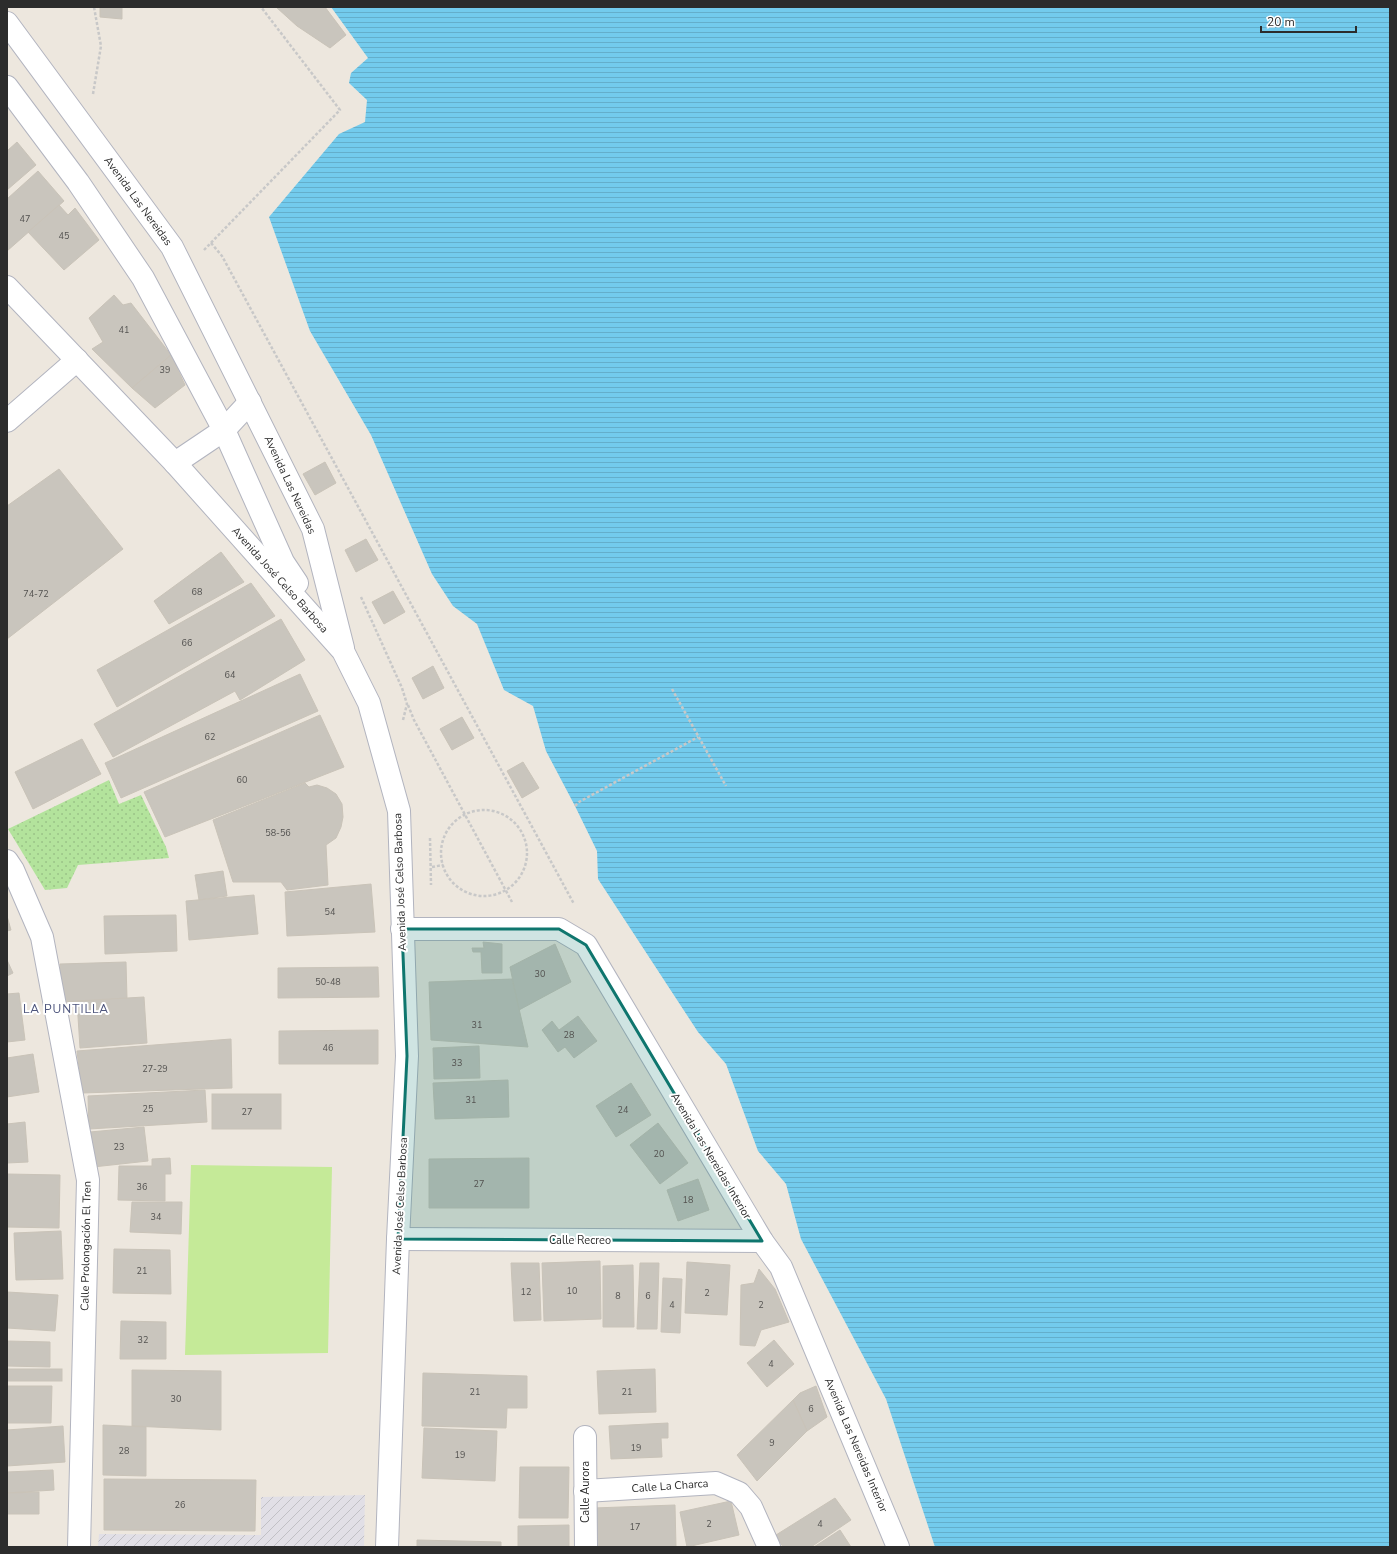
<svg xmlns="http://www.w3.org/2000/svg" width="1397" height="1554" font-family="'Nunito Sans',sans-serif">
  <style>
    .industrial { fill: url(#industrial-furrows) }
    .grass { fill: url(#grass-dots) }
    .pitch { fill: #c5ea98 }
    .water { fill: url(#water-rules) }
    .building { fill: #c9c5bd; stroke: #c9c3b8 }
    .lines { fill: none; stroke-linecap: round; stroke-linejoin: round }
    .street-casing { stroke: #b2b4bf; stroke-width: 24 }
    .secondary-casing { stroke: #b2b4bf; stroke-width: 24 }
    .path { stroke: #c8c8c8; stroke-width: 2.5; stroke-dasharray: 3 2; stroke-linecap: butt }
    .street { stroke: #fff; stroke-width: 22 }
    .secondary { stroke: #fff; stroke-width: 22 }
    .marked { fill: #0f766e; fill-opacity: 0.2; stroke: #0f766e; stroke-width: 3; stroke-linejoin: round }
    .labels { text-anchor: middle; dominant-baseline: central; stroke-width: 4; stroke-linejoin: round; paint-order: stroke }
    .number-label { font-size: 9px; fill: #535250 }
    .street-label { font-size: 11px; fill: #2c2c2c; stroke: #fff }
    .neighbourhood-label { font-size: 12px; letter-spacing: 1px; fill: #4c547c; stroke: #fff }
  </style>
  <defs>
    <pattern id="industrial-furrows" width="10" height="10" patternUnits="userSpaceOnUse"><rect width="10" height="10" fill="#e1dfe6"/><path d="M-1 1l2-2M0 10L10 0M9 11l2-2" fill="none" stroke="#c1c0c5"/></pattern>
    <pattern id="grass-dots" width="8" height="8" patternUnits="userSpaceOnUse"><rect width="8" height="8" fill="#b3e39c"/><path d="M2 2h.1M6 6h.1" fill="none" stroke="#9ac387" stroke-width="1.8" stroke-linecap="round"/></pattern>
    <pattern id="water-rules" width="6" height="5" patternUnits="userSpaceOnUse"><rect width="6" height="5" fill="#73cbed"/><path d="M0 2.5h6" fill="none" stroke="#64aecb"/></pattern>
  </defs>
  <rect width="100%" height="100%" fill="#ede7de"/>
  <!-- industrial -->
  <path class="industrial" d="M365 1495 364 1547H98L99 1534 261 1535V1497Z"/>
  <!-- grass -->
  <path class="grass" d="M109 780 119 804 141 795 166 847 169 858 78 865 67 888 45 890 8 829Z"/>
  <!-- pitch -->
  <path class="pitch" d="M191 1165 332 1167 328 1353 185 1355Z"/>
  <!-- water -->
  <path class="water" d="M331 7H1390V1547H935L886 1399 801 1239 786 1184 758 1151 726 1064 698 1032 598 879 597 851 575 806 546 751 533 706 504 690 477 624 453 606 432 574 371 435 310 331 269 217 339 134 365 122 367 100 349 83 351 73 368 58Z"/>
  <!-- building -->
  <g class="building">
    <path d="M100 7H122V19L100 17Z"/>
    <path d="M276 7H325L346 35 330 48 297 26Z"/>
    <path d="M17 142 36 165 7 190V151Z"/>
    <path d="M38 171 64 201 7 251V199Z"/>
    <path d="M59 205 68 215 75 208 99 240 64 270 28 232Z"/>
    <path d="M114 295 123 305 131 303 171 355 132 388 92 349 103 342 89 318Z"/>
    <path d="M171 355 185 385 155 408 132 388Z"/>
    <path d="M325 462 336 483 315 495 303 474Z"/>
    <path d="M59 469 123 549 7 639V506Z"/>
    <path d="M366 539 378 560 356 572 345 550Z"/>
    <path d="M221 552 244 582 169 624 154 601Z"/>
    <path d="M251 583 275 616 117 707 97 670Z"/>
    <path d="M393 591 405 612 384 624 372 602Z"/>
    <path d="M281 619 305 660 240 700 235 691 113 757 94 724Z"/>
    <path d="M433 666 444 688 423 699 412 678Z"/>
    <path d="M300 674 318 711 121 798 105 763Z"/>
    <path d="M320 715 344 767 165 837 144 792Z"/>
    <path d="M462 717 474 738 452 750 440 729Z"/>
    <path d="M82 739 101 774 33 809 15 772Z"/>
    <path d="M523 762 539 788 522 798 507 771Z"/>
    <path d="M305 783 309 787 317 785 327 788 336 794 342 804 343 817 341 827 336 838 326 845 328 885 287 890 281 882H233L213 820Z"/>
    <path d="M223 871 227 896 199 900 195 875Z"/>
    <path d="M371 884 375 932 287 936 285 892Z"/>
    <path d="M254 895 258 934 189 940 186 901Z"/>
    <path d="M176 915 177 951 105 954 104 916Z"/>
    <path d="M7 916 11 930 7 931Z"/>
    <path d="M483 942 502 944V973H482L481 952H473L472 948H484Z"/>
    <path d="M555 944 571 982 519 1010 510 967Z"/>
    <path d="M7 960 13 973 7 976Z"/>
    <path d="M126 962 127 999 62 1002 60 964Z"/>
    <path d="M378 967 379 997 278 998V968Z"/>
    <path d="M512 979 528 1047 431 1040 429 982Z"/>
    <path d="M19 993 25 1040 7 1042V994Z"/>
    <path d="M144 997 147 1043 80 1048 77 1001Z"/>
    <path d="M578 1016 597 1041 574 1058 565 1047 558 1052 542 1030 552 1021 559 1030Z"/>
    <path d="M378 1030V1064H279V1031Z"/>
    <path d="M231 1039 232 1088 82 1093 77 1051Z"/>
    <path d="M479 1046 480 1078 434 1079 433 1048Z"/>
    <path d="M33 1054 39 1092 7 1097V1058Z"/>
    <path d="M508 1080 509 1117 435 1119 433 1083Z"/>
    <path d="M631 1083 651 1115 616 1137 596 1106Z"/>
    <path d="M205 1090 207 1122 89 1129 88 1096Z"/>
    <rect x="212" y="1094" width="69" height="35"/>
    <path d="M25 1122 28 1162 7 1163V1124Z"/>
    <path d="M658 1123 688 1163 660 1184 630 1145Z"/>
    <path d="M144 1127 148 1161 93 1167 90 1132Z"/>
    <path d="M170 1158 171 1174H165V1201L118 1200 119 1166H152V1159Z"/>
    <path d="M529 1158V1208H429V1159Z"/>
    <path d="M7 1174 60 1175 59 1228 7 1227Z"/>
    <path d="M698 1179 709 1210 678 1221 667 1190Z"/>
    <path d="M132 1202H182L181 1234 130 1232Z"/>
    <path d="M61 1231 63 1279 16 1280 14 1233Z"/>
    <path d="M114 1249 170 1250 171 1294 113 1293Z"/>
    <path d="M600 1261 601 1319 544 1321 542 1263Z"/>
    <path d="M687 1262 730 1265 727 1315 685 1313Z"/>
    <path d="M511 1263H539L541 1320 514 1321Z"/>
    <path d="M640 1263H659L657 1329H637Z"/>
    <path d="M633 1265 634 1327H603V1266Z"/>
    <path d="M759 1269 775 1289 789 1322 761 1330 755 1346 740 1345 741 1285 754 1283Z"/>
    <path d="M663 1278 682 1279 680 1333 661 1332Z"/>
    <path d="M7 1292 58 1295 55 1331 7 1328Z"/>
    <path d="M121 1321 166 1322V1359H120Z"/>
    <path d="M774 1340 794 1364 767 1387 747 1363Z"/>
    <path d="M7 1341 50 1342V1367L7 1366Z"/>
    <rect x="7" y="1369" width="55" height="12"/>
    <path d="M655 1369 656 1412 599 1414 597 1371Z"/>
    <path d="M132 1370 221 1371V1430L132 1426Z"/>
    <path d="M423 1373 527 1376V1408H507L506 1428 422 1426Z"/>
    <path d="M7 1386H52L51 1423H7Z"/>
    <path d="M816 1386 827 1417 807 1431 793 1400 800 1393Z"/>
    <path d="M793 1400 807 1431 757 1481 737 1455Z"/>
    <path d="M668 1423V1438H661L662 1457 611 1459 609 1426Z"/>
    <path d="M103 1425 146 1427V1476L103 1475Z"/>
    <path d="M63 1426 65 1462 7 1466V1430Z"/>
    <path d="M424 1428 497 1431 495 1481 422 1478Z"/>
    <path d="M520 1467H569L568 1518H519Z"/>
    <path d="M53 1470 54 1490 7 1493V1472Z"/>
    <path d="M104 1479 256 1480 255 1531 104 1530Z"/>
    <path d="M39 1492V1514H7V1493Z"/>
    <path d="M835 1498 851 1520 811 1547H783L776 1535Z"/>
    <path d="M731 1501 739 1535 687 1547 680 1512Z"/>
    <path d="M675 1505 676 1547H595L594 1508Z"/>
    <path d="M569 1525V1547H518V1526Z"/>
    <path d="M840 1530 851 1547H814Z"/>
    <path d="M417 1540 501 1542V1547H417Z"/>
  </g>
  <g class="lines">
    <defs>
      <g id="street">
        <path d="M7 421 77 360"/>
        <path d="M7 861 13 870 42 937 88 1180 79 1547"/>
        <path d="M402 929H559L586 945 762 1241 781 1267 898 1547"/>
        <path d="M398 1239 762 1241"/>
        <path d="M585 1437 586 1547"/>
        <path d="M585 1491 716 1483 739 1493 751 1507 769 1547"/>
      </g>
      <g id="secondary">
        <path d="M7 23 172 247 313 529 343 648"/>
        <path d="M7 87 78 182 143 278 224 430 283 562 297 583"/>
        <path d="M7 287 175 463 343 651 369 703 399 811 407 1056 398 1239 387 1547"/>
        <path d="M175 463 224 430 250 402"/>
      </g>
    </defs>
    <!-- street casing -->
    <use href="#street" class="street-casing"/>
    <!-- secondary casing -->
    <use href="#secondary" class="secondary-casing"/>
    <!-- path -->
    <g class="path">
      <path d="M93 94 101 46 94 7"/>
      <path d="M211 243 222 256 574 904"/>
      <path d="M204 250 340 110 261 7"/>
      <path d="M361 597 402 688 407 704 403 720"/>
      <path d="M672 689 726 786"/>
      <path d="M408 705 414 720 512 902"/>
      <path d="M575 806 579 802 698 737"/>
      <circle cx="484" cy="853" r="43"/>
      <path d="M430 838 431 885"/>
      <path d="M432 867 443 865"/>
    </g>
    <!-- street -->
    <use href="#street" class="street"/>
    <!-- secondary -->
    <use href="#secondary" class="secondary"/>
  </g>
  <!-- marked area -->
  <path class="marked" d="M402 929H559L586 945 762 1241 398 1239 407 1056Z"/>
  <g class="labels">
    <!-- number labels -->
    <g class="number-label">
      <text x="25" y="219">47</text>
      <text x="64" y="236">45</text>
      <text x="124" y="330">41</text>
      <text x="165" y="370">39</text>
      <text x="197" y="592">68</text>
      <text x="36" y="594">74-72</text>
      <text x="187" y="643">66</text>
      <text x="230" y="675">64</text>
      <text x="210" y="737">62</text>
      <text x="242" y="780">60</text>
      <text x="278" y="833">58-56</text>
      <text x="330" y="912">54</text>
      <text x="540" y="974">30</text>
      <text x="328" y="982">50-48</text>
      <text x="477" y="1025">31</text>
      <text x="569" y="1035">28</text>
      <text x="328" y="1048">46</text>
      <text x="457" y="1063">33</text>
      <text x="155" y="1069">27-29</text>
      <text x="471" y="1100">31</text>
      <text x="148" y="1109">25</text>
      <text x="623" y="1110">24</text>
      <text x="247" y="1112">27</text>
      <text x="119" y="1147">23</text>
      <text x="659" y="1154">20</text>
      <text x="479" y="1184">27</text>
      <text x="142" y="1187">36</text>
      <text x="688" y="1200">18</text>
      <text x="156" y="1217">34</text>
      <text x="142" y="1271">21</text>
      <text x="572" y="1291">10</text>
      <text x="526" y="1292">12</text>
      <text x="707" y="1293">2</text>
      <text x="618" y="1296">8</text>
      <text x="648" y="1296">6</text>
      <text x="672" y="1305">4</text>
      <text x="761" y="1305">2</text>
      <text x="143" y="1340">32</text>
      <text x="771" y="1364">4</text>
      <text x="475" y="1392">21</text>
      <text x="627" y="1392">21</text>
      <text x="176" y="1399">30</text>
      <text x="811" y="1409">6</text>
      <text x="772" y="1443">9</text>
      <text x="636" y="1448">19</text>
      <text x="124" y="1451">28</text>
      <text x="460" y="1455">19</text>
      <text x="180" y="1505">26</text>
      <text x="709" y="1524">2</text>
      <text x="820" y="1524">4</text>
      <text x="635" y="1527">17</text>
    </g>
    <!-- street labels -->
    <g class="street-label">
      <text transform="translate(138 201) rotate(54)">Avenida Las Nereidas</text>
      <text transform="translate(290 485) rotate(65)">Avenida Las Nereidas</text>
      <text transform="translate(280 580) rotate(48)">Avenida José Celso Barbosa</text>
      <text transform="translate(400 882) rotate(-92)">Avenida José Celso Barbosa</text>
      <text transform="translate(711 1156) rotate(59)">Avenida Las Nereidas Interior</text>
      <text transform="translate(400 1206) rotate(-87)">Avenida José Celso Barbosa</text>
      <text x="580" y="1240">Calle Recreo</text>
      <text transform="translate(86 1246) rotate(-89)">Calle Prolongación El Tren</text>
      <text transform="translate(856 1445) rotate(67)">Avenida Las Nereidas Interior</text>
      <text transform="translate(670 1486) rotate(-4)">Calle La Charca</text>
      <text transform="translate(585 1492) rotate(-90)">Calle Aurora</text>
    </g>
    <!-- neighbourhood labels -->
    <g class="neighbourhood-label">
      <text x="66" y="1009">LA PUNTILLA</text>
    </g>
  </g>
  <!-- border -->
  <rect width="1397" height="1554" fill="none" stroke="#2c2c2c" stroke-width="16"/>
  <!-- scale -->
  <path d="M1261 26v6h95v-6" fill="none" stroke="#2c2c2c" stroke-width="2"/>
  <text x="1267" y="26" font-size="12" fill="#2c2c2c" stroke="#ffffff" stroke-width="3" paint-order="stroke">20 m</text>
</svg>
